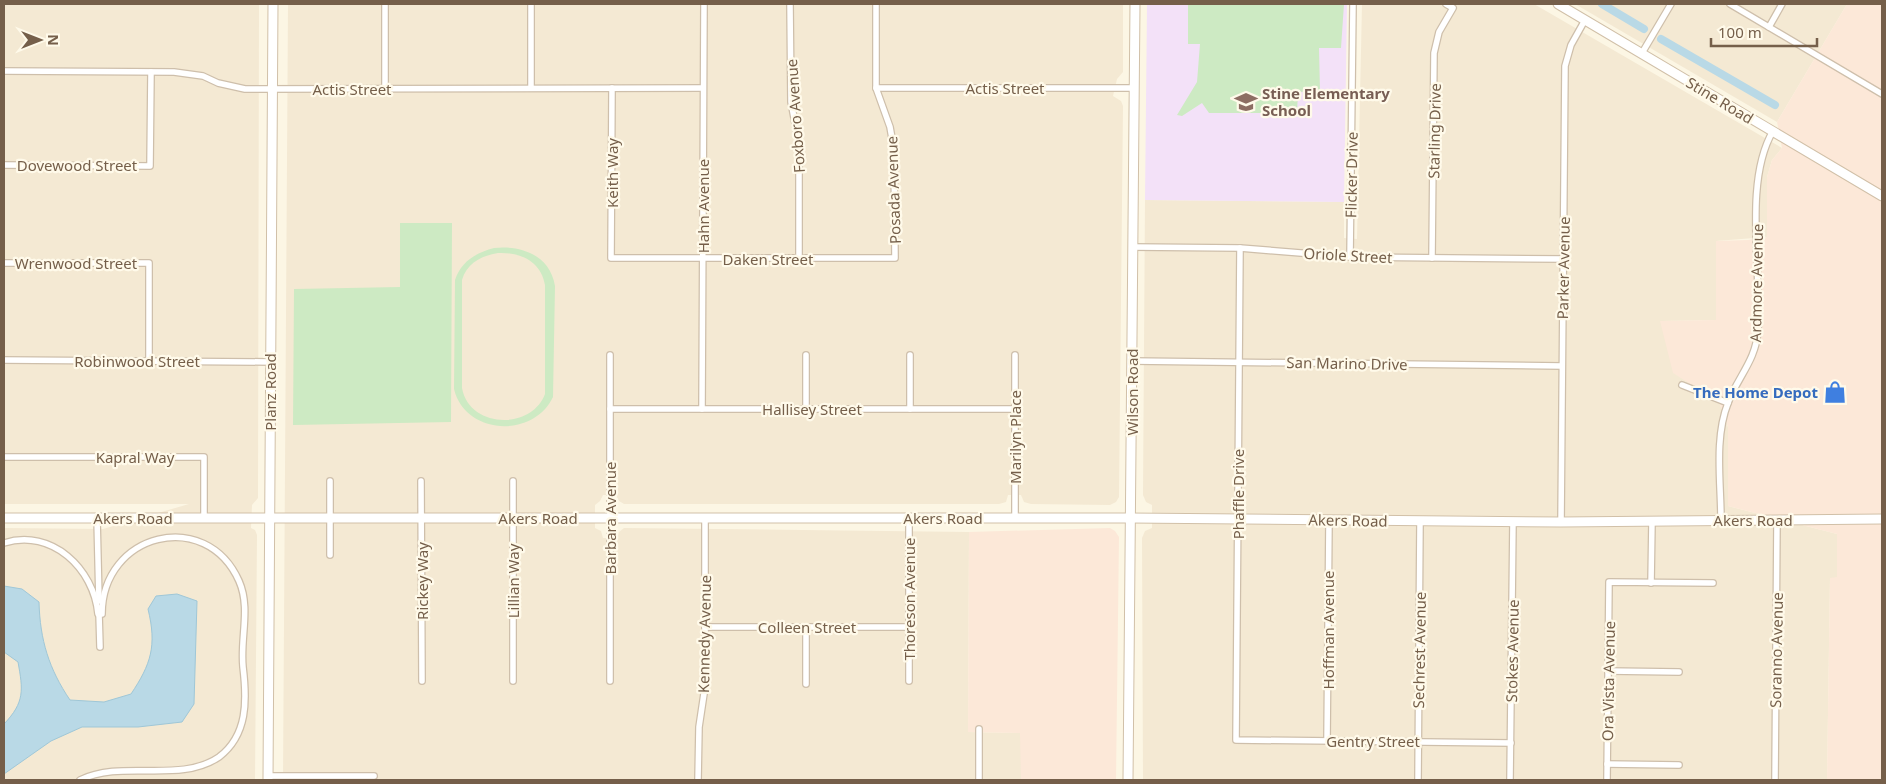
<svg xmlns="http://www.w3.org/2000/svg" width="1886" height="784" font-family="'Noto Sans',sans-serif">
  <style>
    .residential { fill: #f4e9d3 }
    .commercial { fill: #fce8d8 }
    .education { fill: #f3e1f8 }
    .green { fill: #cdeac3; fill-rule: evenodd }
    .water { fill: #b9d9e6; stroke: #9fc7d7 }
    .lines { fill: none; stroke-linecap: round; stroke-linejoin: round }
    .canal { stroke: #b9d9e6; stroke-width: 8 }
    .street-casing { stroke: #cebfab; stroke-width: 8 }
    .secondary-casing { stroke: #d1c0a8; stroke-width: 11 }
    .street { stroke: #fff; stroke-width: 5.5 }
    .secondary { stroke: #fff; stroke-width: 9 }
    .labels { text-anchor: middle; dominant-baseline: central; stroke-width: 4.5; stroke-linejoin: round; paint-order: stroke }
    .street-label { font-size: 15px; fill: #755f4a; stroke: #fffaea }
    .education-label { font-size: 15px; font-weight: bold; fill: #785e54; stroke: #fffaea; text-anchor: start }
    .shop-label { font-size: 15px; font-weight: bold; fill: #366cbe; stroke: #fffaea; text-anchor: end }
  </style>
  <rect width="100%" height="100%" fill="#fcf6e4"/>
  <!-- residential -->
  <g class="residential">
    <path d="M4 4H259L258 498 252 505 251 528 255 530 257 535 255 780H4V528L103 529 189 504H4Z"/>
    <path d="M288 4H1123V72L1117 79 1113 96 1121 101 1123 106 1119 497 1116 502 1110 505 1031 504 1024 502 1021 495H1008L1006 502 999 504H624L619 501 616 495H603L600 501 595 505V528L601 531 603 538H616L619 532 624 528 969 532 968 732 1021 733V780H283Z"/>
    <path d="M1362 4H1534L1782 148 1772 160 1767 177V237L1716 241V320L1661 321 1719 402 1728 427V506L1837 534V578H1830L1827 780H1143L1142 538 1145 531 1152 528V505L1146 502 1143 495 1145 200 1344 202V238L1357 239Z"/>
    <path d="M1575 4H1847L1777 122Z"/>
  </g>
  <!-- commercial -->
  <g class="commercial">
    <path d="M1847 4H1882V780H1827L1830 578 1837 577V534L1728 506V427L1719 402 1673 373 1660 321 1716 320V241L1748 240 1767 237V177L1772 160 1782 148 1777 122Z"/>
    <path d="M1110 528 1115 531 1119 537 1116 780H1021L1020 733 968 732 969 532Z"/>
  </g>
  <!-- education -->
  <path class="education" d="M1147 4H1347L1344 202 1145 200Z"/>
  <!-- green -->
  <g class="green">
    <path d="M1188 4H1344L1341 48H1319L1320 91 1298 92 1297 113H1209L1202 103 1182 116 1177 115 1197 82 1200 44H1188Z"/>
    <path d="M400 223H452L451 422 293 425 294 289 400 287Z"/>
    <path d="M494 248C521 245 550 255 555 286L553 397C533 439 465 435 454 389L455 280C461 262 475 253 494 248ZM498 253C520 252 541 261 545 285V394C531 431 469 428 462 388V280C467 263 481 256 498 253Z"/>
  </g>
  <!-- water -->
  <path class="water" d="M4 586 22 589 39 602C40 640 49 669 70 700L104 702 131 694C151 664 157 646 148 609L156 596 177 594 197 601 194 704 182 722 138 727H82L51 741 4 774V724C25 702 23 690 18 662L4 652Z"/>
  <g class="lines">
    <!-- canal -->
    <g class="canal">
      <path d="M1602 4 1644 29"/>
      <path d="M1661 39 1775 105"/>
    </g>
    <defs>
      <g id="street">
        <path d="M790 4 791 102 799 144V259"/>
        <path d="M1730 4 1882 94"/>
        <path d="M1769 27 1782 4"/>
        <path d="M1642 53 1671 4"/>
        <path d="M4 71 174 72 203 76 218 83 245 89 703 88"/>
        <path d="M531 88V4"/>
        <path d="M612 88 611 258H895L894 150 890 127 876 88V4"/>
        <path d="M876 88H1134"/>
        <path d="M385 89V4"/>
        <path d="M4 165 150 166 151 72"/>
        <path d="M1133 247 1240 248 1350 257 1563 259"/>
        <path d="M1240 248 1236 740 1511 743"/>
        <path d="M1350 257 1353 4"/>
        <path d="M1432 258 1434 53 1439 32 1453 8 1446 4"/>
        <path d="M4 263H149V361"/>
        <path d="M610 355V681"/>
        <path d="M806 355V409"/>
        <path d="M910 355V409"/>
        <path d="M1015 355V518"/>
        <path d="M4 360 271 362"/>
        <path d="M1132 361 1562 366"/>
        <path d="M1682 385 1728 403"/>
        <path d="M610 409H1015"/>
        <path d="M702 409 704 4"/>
        <path d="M4 457H204V518"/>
        <path d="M330 481V555"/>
        <path d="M421 481 422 681"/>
        <path d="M513 481V681"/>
        <path d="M97 518 99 601"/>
        <path d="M909 518V681"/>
        <path d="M1721 520C1721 483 1714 438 1728 403 1738 376 1756 361 1758 330 1762 272 1743 182 1773 131"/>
        <path d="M1561 522 1565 66 1571 45 1585 20"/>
        <path d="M4 543C52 528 94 569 98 614H102C102 533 206 507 239 581 251 608 240 638 243 667 247 700 248 735 219 757 179 784 123 759 80 780"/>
        <path d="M1651 583 1652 521"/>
        <path d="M99 613 100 647"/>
        <path d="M705 627H909"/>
        <path d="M806 627V684"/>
        <path d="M1608 671 1679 672"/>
        <path d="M979 729V780"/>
        <path d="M1327 741 1329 520"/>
        <path d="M1607 764 1679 765"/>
        <path d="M268 776H374"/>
        <path d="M698 780 699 727 705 687V518"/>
        <path d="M1418 780 1420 521"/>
        <path d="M1510 780 1513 521"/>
        <path d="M1607 780 1609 582 1713 583"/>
        <path d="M1775 780 1777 520"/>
      </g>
      <g id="secondary">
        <path d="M1558 4 1882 196"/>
        <path d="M4 518H1130L1561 522 1882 519"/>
        <path d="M268 780 273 4"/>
        <path d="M1128 780 1135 4"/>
      </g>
    </defs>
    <!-- street casing -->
    <use href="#street" class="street-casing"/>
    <!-- secondary casing -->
    <use href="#secondary" class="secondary-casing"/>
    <!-- street -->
    <use href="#street" class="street"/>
    <!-- secondary -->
    <use href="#secondary" class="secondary"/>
  </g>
  <!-- icons -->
  <defs>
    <symbol id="school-bare" viewBox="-9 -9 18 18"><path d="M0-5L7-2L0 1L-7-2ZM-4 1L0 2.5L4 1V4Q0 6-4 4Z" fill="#8d6e63" stroke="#fffaea" stroke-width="2.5" paint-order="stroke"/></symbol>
    <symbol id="shop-bare" viewBox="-9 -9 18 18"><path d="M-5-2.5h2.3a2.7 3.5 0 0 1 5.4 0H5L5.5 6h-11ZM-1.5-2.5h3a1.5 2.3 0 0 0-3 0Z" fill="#3f7fe0" stroke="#fffaea" stroke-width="2.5" paint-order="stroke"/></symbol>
  </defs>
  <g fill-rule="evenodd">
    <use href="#school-bare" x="1230" y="86" width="32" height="32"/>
    <use href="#shop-bare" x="1819" y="376" width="32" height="32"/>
  </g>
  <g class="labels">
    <!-- street labels -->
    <g class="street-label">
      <text x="1005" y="88">Actis Street</text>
      <text x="352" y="89">Actis Street</text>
      <text transform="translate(1720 100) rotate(31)">Stine Road</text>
      <text transform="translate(795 116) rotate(-94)">Foxboro Avenue</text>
      <text transform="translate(1434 131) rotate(-89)">Starling Drive</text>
      <text x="77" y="165">Dovewood Street</text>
      <text transform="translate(612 173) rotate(-90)">Keith Way</text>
      <text transform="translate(1351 175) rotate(-89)">Flicker Drive</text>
      <text transform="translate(893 190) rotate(-92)">Posada Avenue</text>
      <text transform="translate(703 206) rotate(-90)">Hahn Avenue</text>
      <text transform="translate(1348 255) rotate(3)">Oriole Street</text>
      <text x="768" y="259">Daken Street</text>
      <text x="76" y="263">Wrenwood Street</text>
      <text transform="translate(1563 268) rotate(-89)">Parker Avenue</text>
      <text transform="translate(1756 283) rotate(-89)">Ardmore Avenue</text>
      <text x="137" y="361">Robinwood Street</text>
      <text transform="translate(1347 363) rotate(1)">San Marino Drive</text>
      <text transform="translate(270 392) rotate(-90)">Planz Road</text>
      <text transform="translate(1132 392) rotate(-90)">Wilson Road</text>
      <text x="812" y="409">Hallisey Street</text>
      <text transform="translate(1015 437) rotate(-90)">Marilyn Place</text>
      <text x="135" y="457">Kapral Way</text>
      <text transform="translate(1238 494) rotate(-90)">Phaffle Drive</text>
      <text x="133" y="518">Akers Road</text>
      <text x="538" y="518">Akers Road</text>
      <text transform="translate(610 518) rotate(-90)">Barbara Avenue</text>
      <text x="943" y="518">Akers Road</text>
      <text transform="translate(1348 520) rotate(1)">Akers Road</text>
      <text x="1753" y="520">Akers Road</text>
      <text transform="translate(422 581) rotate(-90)">Rickey Way</text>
      <text transform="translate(513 581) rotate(-90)">Lillian Way</text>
      <text transform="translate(909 599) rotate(-90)">Thoreson Avenue</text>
      <text x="807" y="627">Colleen Street</text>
      <text transform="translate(1328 630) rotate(-90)">Hoffman Avenue</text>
      <text transform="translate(704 634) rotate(-89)">Kennedy Avenue</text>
      <text transform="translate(1419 650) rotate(-89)">Sechrest Avenue</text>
      <text transform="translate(1776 650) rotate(-89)">Soranno Avenue</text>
      <text transform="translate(1512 651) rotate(-89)">Stokes Avenue</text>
      <text transform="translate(1608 681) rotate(-89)">Ora Vista Avenue</text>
      <text x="1373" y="741">Gentry Street</text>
    </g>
    <!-- education labels -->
    <g class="education-label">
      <text x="1262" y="93">Stine Elementary<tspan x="1262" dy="17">School</tspan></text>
    </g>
    <!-- shop labels -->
    <g class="shop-label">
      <text x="1818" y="392">The Home Depot</text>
    </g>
  </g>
  <!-- border -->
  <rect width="1886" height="784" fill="none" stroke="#755f4a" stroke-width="10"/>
  <!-- north arrow -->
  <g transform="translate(40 40) rotate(90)" stroke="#fffaea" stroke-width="4" paint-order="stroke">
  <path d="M0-4L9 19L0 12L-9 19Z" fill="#755f4a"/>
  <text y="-8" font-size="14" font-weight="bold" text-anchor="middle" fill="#755f4a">N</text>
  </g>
  <!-- scale -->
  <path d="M1711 38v8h106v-8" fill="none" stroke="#755f4a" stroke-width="2.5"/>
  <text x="1718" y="38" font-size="15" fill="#755f4a" stroke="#fffaea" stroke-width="4" paint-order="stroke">100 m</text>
</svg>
